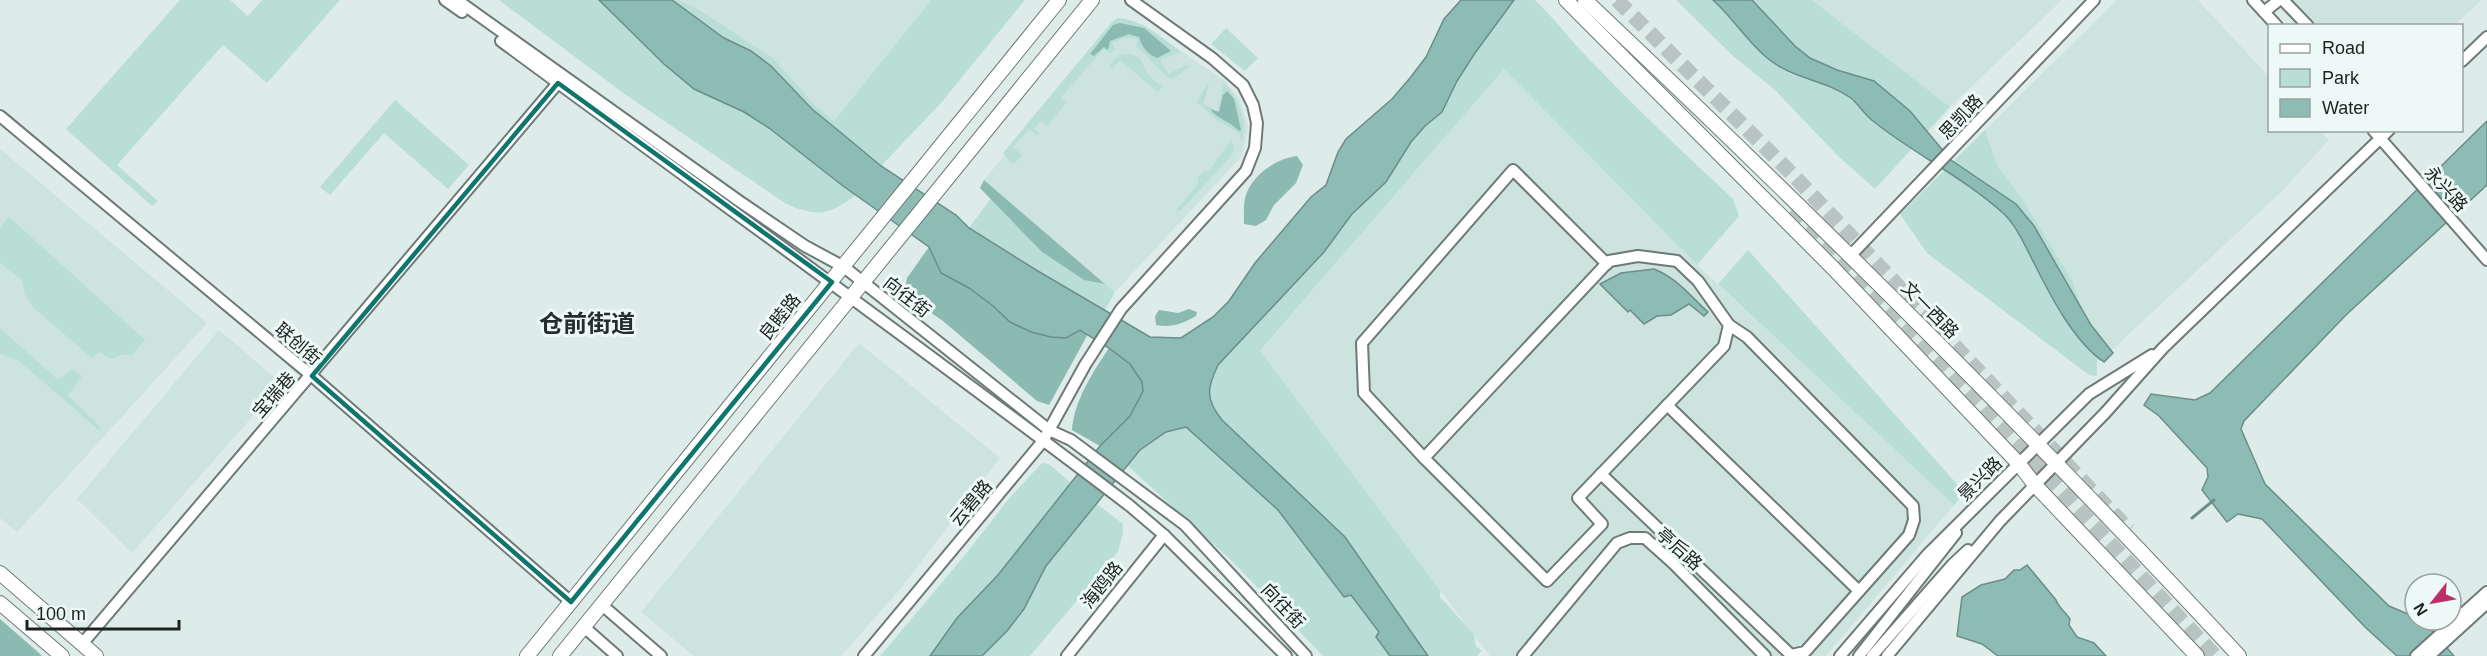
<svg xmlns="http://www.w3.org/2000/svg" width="2487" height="656" font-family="Arial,'Noto Sans SC',sans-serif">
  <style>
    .built { fill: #cce3de }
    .green { fill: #b8ded6 }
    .forest { fill: #8bbab1 }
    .water { fill: #8cbcb3; stroke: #6b8e87; stroke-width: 1.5 }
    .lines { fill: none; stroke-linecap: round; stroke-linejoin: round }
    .stream { stroke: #6b8e87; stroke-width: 3 }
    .highway-tunnel { stroke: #b7c4c1; stroke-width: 15; stroke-dasharray: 15 8; stroke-linecap: butt }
    .minor-casing { stroke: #6e7a78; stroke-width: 14 }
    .major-casing { stroke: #6e7a78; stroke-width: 16 }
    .minor { stroke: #fff; stroke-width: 10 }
    .major { stroke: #fff; stroke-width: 14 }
    .marked { fill: none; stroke: #0f766e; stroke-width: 4.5; stroke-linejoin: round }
    .labels { text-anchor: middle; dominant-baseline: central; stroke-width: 6; stroke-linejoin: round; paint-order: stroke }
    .street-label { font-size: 18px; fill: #1d2221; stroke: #ecf9f6 }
    .district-label { font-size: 24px; font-weight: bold; fill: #242e2c; stroke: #ecf9f6 }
  </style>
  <rect width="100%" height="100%" fill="#deece9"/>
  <!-- built -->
  <g class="built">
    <path d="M678 0H931L834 121 816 106 773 58 696 8Z"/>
    <path d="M1812 0H2062L1950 107Z"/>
    <path d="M2117 0H2198L2269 77 2270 130 2320 131 2329 140 2281 192 2098 363 2097 353 2072 280 2021 197 1997 165 1985 130Z"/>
    <path d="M2272 0H2482L2453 26 2295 25Z"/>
    <path d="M1115 21 1145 26 1225 81 1239 99 1248 127 1242 156 1115 292 984 180Z"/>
    <path d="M1504 69 1697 265 1954 505 1826 656H1490L1260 352Z"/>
    <path d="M0 149 207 323 17 532 0 518Z"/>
    <path d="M219 330 280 382 246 424 132 553 77 499Z"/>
    <path d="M859 343 1000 458 901 588 841 656H694L641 612Z"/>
  </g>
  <!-- green -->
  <g class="green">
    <path d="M180 0H230L248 16 262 0H340L267 83 223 45 117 165 158 201 152 206 66 129Z"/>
    <path d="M499 0H599L664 64 694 89 744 112 769 128 856 195C830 215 816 218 785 203L626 95Z"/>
    <path d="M672 0H678L696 8 773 58 816 106 834 121 931 0H1025L941 103 881 166 812 109 771 66 751 51 725 38Z"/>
    <path d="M1514 0H1535C1555 19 1571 41 1591 61 1637 109 1685 154 1733 199L1739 216 1697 265 1504 69 1260 351 1440 590V597L1474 634 1476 647 1482 650 1477 656H1428L1345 537 1222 420C1205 399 1207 388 1218 365L1324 252 1352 214 1386 182 1411 142 1425 126 1442 112 1457 80 1475 53Z"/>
    <path d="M1676 0H1713L1765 56 1790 74 1830 86 1851 98 1871 120 1874 81C1852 75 1827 70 1808 57 1786 41 1771 18 1752 0H1812L1950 107 1875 189 1837 155 1775 90 1733 56Z"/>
    <path d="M1117 18C1143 20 1161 37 1181 52L1160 60 1168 74 1187 65 1188 67 1173 79C1157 73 1150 55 1136 47L1138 39 1130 37 1112 42 1115 50 1110 53 1103 49 1061 98 1066 103 1047 126 1041 121 1034 129 1040 134 1038 136 1029 129 1013 147 1022 155 1015 163 1010 162 1003 153 1111 23Z"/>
    <path d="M1226 28 1258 58 1245 71 1211 44Z"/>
    <path d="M1123 54H1131L1140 58 1148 75 1162 87 1158 92 1120 60 1113 68 1110 65 1117 56Z"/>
    <path d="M1224 83C1239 100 1248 119 1242 142L1239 133 1217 120 1197 102 1207 84 1209 85 1203 104 1218 111Z"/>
    <path d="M395 100 469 165 448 189 384 133 330 195 320 187Z"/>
    <path d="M1985 130 1997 165 2021 197 2072 280 2097 353V376L2089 375 1927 253 1900 214Z"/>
    <path d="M1231 140 1234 146 1232 155 1181 210 1176 211 1199 182 1197 179 1205 170 1208 172Z"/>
    <path d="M991 198 1042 252 1084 280 1105 284 1115 292 1105 310 969 228Z"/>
    <path d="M9 217 145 340 132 355H121L112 359 99 352 92 358 33 307 25 295 22 280 0 263V228Z"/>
    <path d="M1748 250 1965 493 1954 505 1718 284Z"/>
    <path d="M0 328 58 380 72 369 82 376 68 395 100 427 99 430 18 360 0 354Z"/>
    <path d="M1187 427 1278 510 1344 597 1351 595 1379 633 1376 637 1390 656H1323L1235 564 1128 466C1143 446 1160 429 1187 427Z"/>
    <path d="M1042 463 1049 464 1071 483 998 575 957 618 930 656H880L965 555 1011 496Z"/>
    <path d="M1097 504 1123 524V533L1118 552 1030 656H982L1007 631 1024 609 1046 566Z"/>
  </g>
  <!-- forest -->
  <g class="forest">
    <path d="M1120 23 1144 28 1171 51 1157 58C1147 54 1142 47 1139 37L1129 34 1110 41 1108 50 1104 47 1094 56 1090 54 1113 25Z"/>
    <path d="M1227 91 1234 99 1241 130 1239 131C1230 121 1217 119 1210 109L1219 112 1223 95Z"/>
    <path d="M1297 156 1303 165 1296 183 1274 205 1266 220 1256 226 1244 224C1244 214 1243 204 1246 195 1252 175 1277 158 1297 156Z"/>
    <path d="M984 180 1105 284 1084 280 1042 252 980 188Z"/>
    <path d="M929 247 941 273 969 288 993 306 1010 322 1079 330 1088 334 1049 405 1037 401 943 321 920 305 905 289 907 278Z"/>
    <path d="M1189 309 1197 312 1196 316C1182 324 1171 328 1156 325L1155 316 1159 310 1178 313Z"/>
    <path d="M1109 348C1121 357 1136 367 1142 382 1150 402 1113 434 1100 446L1072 430C1074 401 1093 372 1109 348Z"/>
    <path d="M0 619 38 652 42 656H0Z"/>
  </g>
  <!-- water -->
  <g class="water">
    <path d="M599 0H672L724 38 751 51 771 66 812 109 845 136 881 166 956 215 969 228 1038 271 1150 337 1181 338 1213 317 1229 301 1255 263 1311 197 1326 185 1338 152 1346 139 1392 99 1410 78 1426 57 1444 19 1461 0H1514L1475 53 1457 81 1442 112 1425 126 1411 142 1386 182 1352 214 1324 252 1218 365C1207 388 1205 399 1222 420L1345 537 1428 656H1390L1376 637 1379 632 1351 595 1344 597 1278 510 1186 427 1166 432 1140 450 1046 566 1024 609 1007 631 982 656H930L957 618 998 575 1100 446 1130 416 1143 391 1142 382 1130 364 1109 348 1080 330 1066 338 1051 337 1031 332 1010 322 993 306 969 288 941 273 929 247 843 186 769 128 744 112 694 89 664 64Z"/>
    <path d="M1713 0H1752L1795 46 1810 58 1837 70 1874 81 1910 111 1951 160 2016 204 2034 226 2091 325 2113 353 2104 362C2074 342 2050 295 2034 263 2025 246 2017 226 2003 213 1963 177 1914 154 1873 121 1865 115 1859 105 1851 98 1824 79 1793 80 1766 57 1746 40 1732 17 1713 0Z"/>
    <path d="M2487 121V185L2346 315 2244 421 2241 429 2265 484 2389 606 2415 617V620H2423L2454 656H2397L2366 628 2262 519 2238 514 2227 522 2202 490 2208 477 2207 468 2159 416 2144 405 2151 394 2195 400 2210 393Z"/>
    <path d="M1654 269C1677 278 1690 296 1708 312L1704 316 1689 304 1671 315 1657 316 1644 324 1630 310 1628 312 1600 284 1621 273Z"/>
    <path d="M2027 565 2056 600C2059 608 2066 613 2070 619L2069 625 2077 637 2094 643 2106 656H1998L1982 644 1957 636 1962 597 1981 585 2005 579 2014 570H2020Z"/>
  </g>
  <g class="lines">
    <!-- stream -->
    <path class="stream" d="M2192 518 2214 500"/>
    <!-- highway-tunnel -->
    <g class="highway-tunnel">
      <path d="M1617 0 1794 176 2129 530"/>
      <path d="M1793 209 2063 492 2215 656"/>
    </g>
    <defs>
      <g id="minor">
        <path d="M445 0 462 12"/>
        <path d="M457 0 739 201 805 246 844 267 1049 430 1071 440 1185 525 1306 656"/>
        <path d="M2253 0 2277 26"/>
        <path d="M2283 0 2308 26"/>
        <path d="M2264 12 2279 0"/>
        <path d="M501 41C711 196 923 348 1130 506L1164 535 1286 656"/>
        <path d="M2462 61 2487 37"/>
        <path d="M0 116 312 376 571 602"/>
        <path d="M2373 130 2487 260"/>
        <path d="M1851 255 2094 0"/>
        <path d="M1638 256 1677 261 1698 281 1729 325 1724 346 1578 498 1602 524 1547 581 1424 458 1609 261Z"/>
        <path d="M1667 405 1859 591"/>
        <path d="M1424 458 1364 393 1362 343 1513 170 1607 264"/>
        <path d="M1601 474 1791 655 1805 652 1909 535 1914 520 1913 506 1747 337 1729 325"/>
        <path d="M602 605 661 656"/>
        <path d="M584 627 617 656"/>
        <path d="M82 644 558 83"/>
        <path d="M864 656 1043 441 1085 365 1121 309 1246 171 1255 148 1257 123 1253 105 1243 85 1212 58 1131 0"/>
        <path d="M1067 656 1164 535"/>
        <path d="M1523 656 1617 543 1630 538H1645L1673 563 1765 656"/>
        <path d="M1840 656 1927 555 2089 394 2152 355"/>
        <path d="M1859 656 1956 533"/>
        <path d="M1872 656 1952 565 1968 550"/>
        <path d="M1887 656 2000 521 2106 412 2163 348 2389 130"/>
        <path d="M2416 656 2487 592"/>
        <path d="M2429 656 2487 603"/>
      </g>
      <g id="major">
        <path d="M1566 0 1834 269 2019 464 2035 485 2197 656"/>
        <path d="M1585 0C1809 212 2029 429 2239 656"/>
        <path d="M0 573 96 656"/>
        <path d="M0 603 62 656"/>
        <path d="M527 656 1059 0"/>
        <path d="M560 656 1092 0"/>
      </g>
    </defs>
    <!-- minor casing -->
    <use href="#minor" class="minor-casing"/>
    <!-- major casing -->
    <use href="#major" class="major-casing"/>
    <!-- minor -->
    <use href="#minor" class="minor"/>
    <!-- major -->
    <use href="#major" class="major"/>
  </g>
  <!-- marked area -->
  <path class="marked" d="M558 83 832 282 571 602 312 376Z"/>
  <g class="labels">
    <!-- street labels -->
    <g class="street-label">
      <text transform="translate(1961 117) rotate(-47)">思凯路</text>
      <text transform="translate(2446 189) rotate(48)">永兴路</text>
      <text transform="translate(907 297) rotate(38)">向往街</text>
      <text transform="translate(1930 310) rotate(45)">文一西路</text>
      <text transform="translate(780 317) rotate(-51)">良睦路</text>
      <text transform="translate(298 344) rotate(40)">联创街</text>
      <text transform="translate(274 395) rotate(-49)">宝瑞巷</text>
      <text transform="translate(1980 479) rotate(-45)">景兴路</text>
      <text transform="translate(971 503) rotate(-50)">云碧路</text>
      <text transform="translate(1679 549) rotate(41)">亭后路</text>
      <text transform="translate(1102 585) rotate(-51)">海鸥路</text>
      <text transform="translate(1283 606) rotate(47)">向往街</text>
    </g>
    <!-- district labels -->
    <g class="district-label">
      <text x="587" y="323">仓前街道</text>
    </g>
  </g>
  <!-- legend -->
  <rect x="2268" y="24" width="195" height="108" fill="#ecf9f6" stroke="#99a3a1" stroke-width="1.5"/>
  <rect x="2280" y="44" width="30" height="9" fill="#ffffff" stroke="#99a3a1" stroke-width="1.5"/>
  <text x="2322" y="54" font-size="18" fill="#1d2221">Road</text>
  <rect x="2280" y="69" width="30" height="18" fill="#b8ded6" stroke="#99a3a1" stroke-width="1.5"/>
  <text x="2322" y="84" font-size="18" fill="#1d2221">Park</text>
  <rect x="2280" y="99" width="30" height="18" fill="#8cbcb3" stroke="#99a3a1" stroke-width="1.5"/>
  <text x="2322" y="114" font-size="18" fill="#1d2221">Water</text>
  <!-- north arrow -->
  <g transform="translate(2433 602) rotate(239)"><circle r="28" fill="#ecf9f6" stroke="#99a3a1" stroke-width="1.5"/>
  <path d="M0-4.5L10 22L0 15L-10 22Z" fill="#bb3067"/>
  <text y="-9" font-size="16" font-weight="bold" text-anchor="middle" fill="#1d2221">N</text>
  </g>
  <!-- scale -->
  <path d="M27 620v9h152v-9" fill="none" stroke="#1d2221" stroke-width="3"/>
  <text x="36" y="620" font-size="18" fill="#1d2221" stroke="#ecf9f6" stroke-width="4.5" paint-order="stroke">100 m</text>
</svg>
